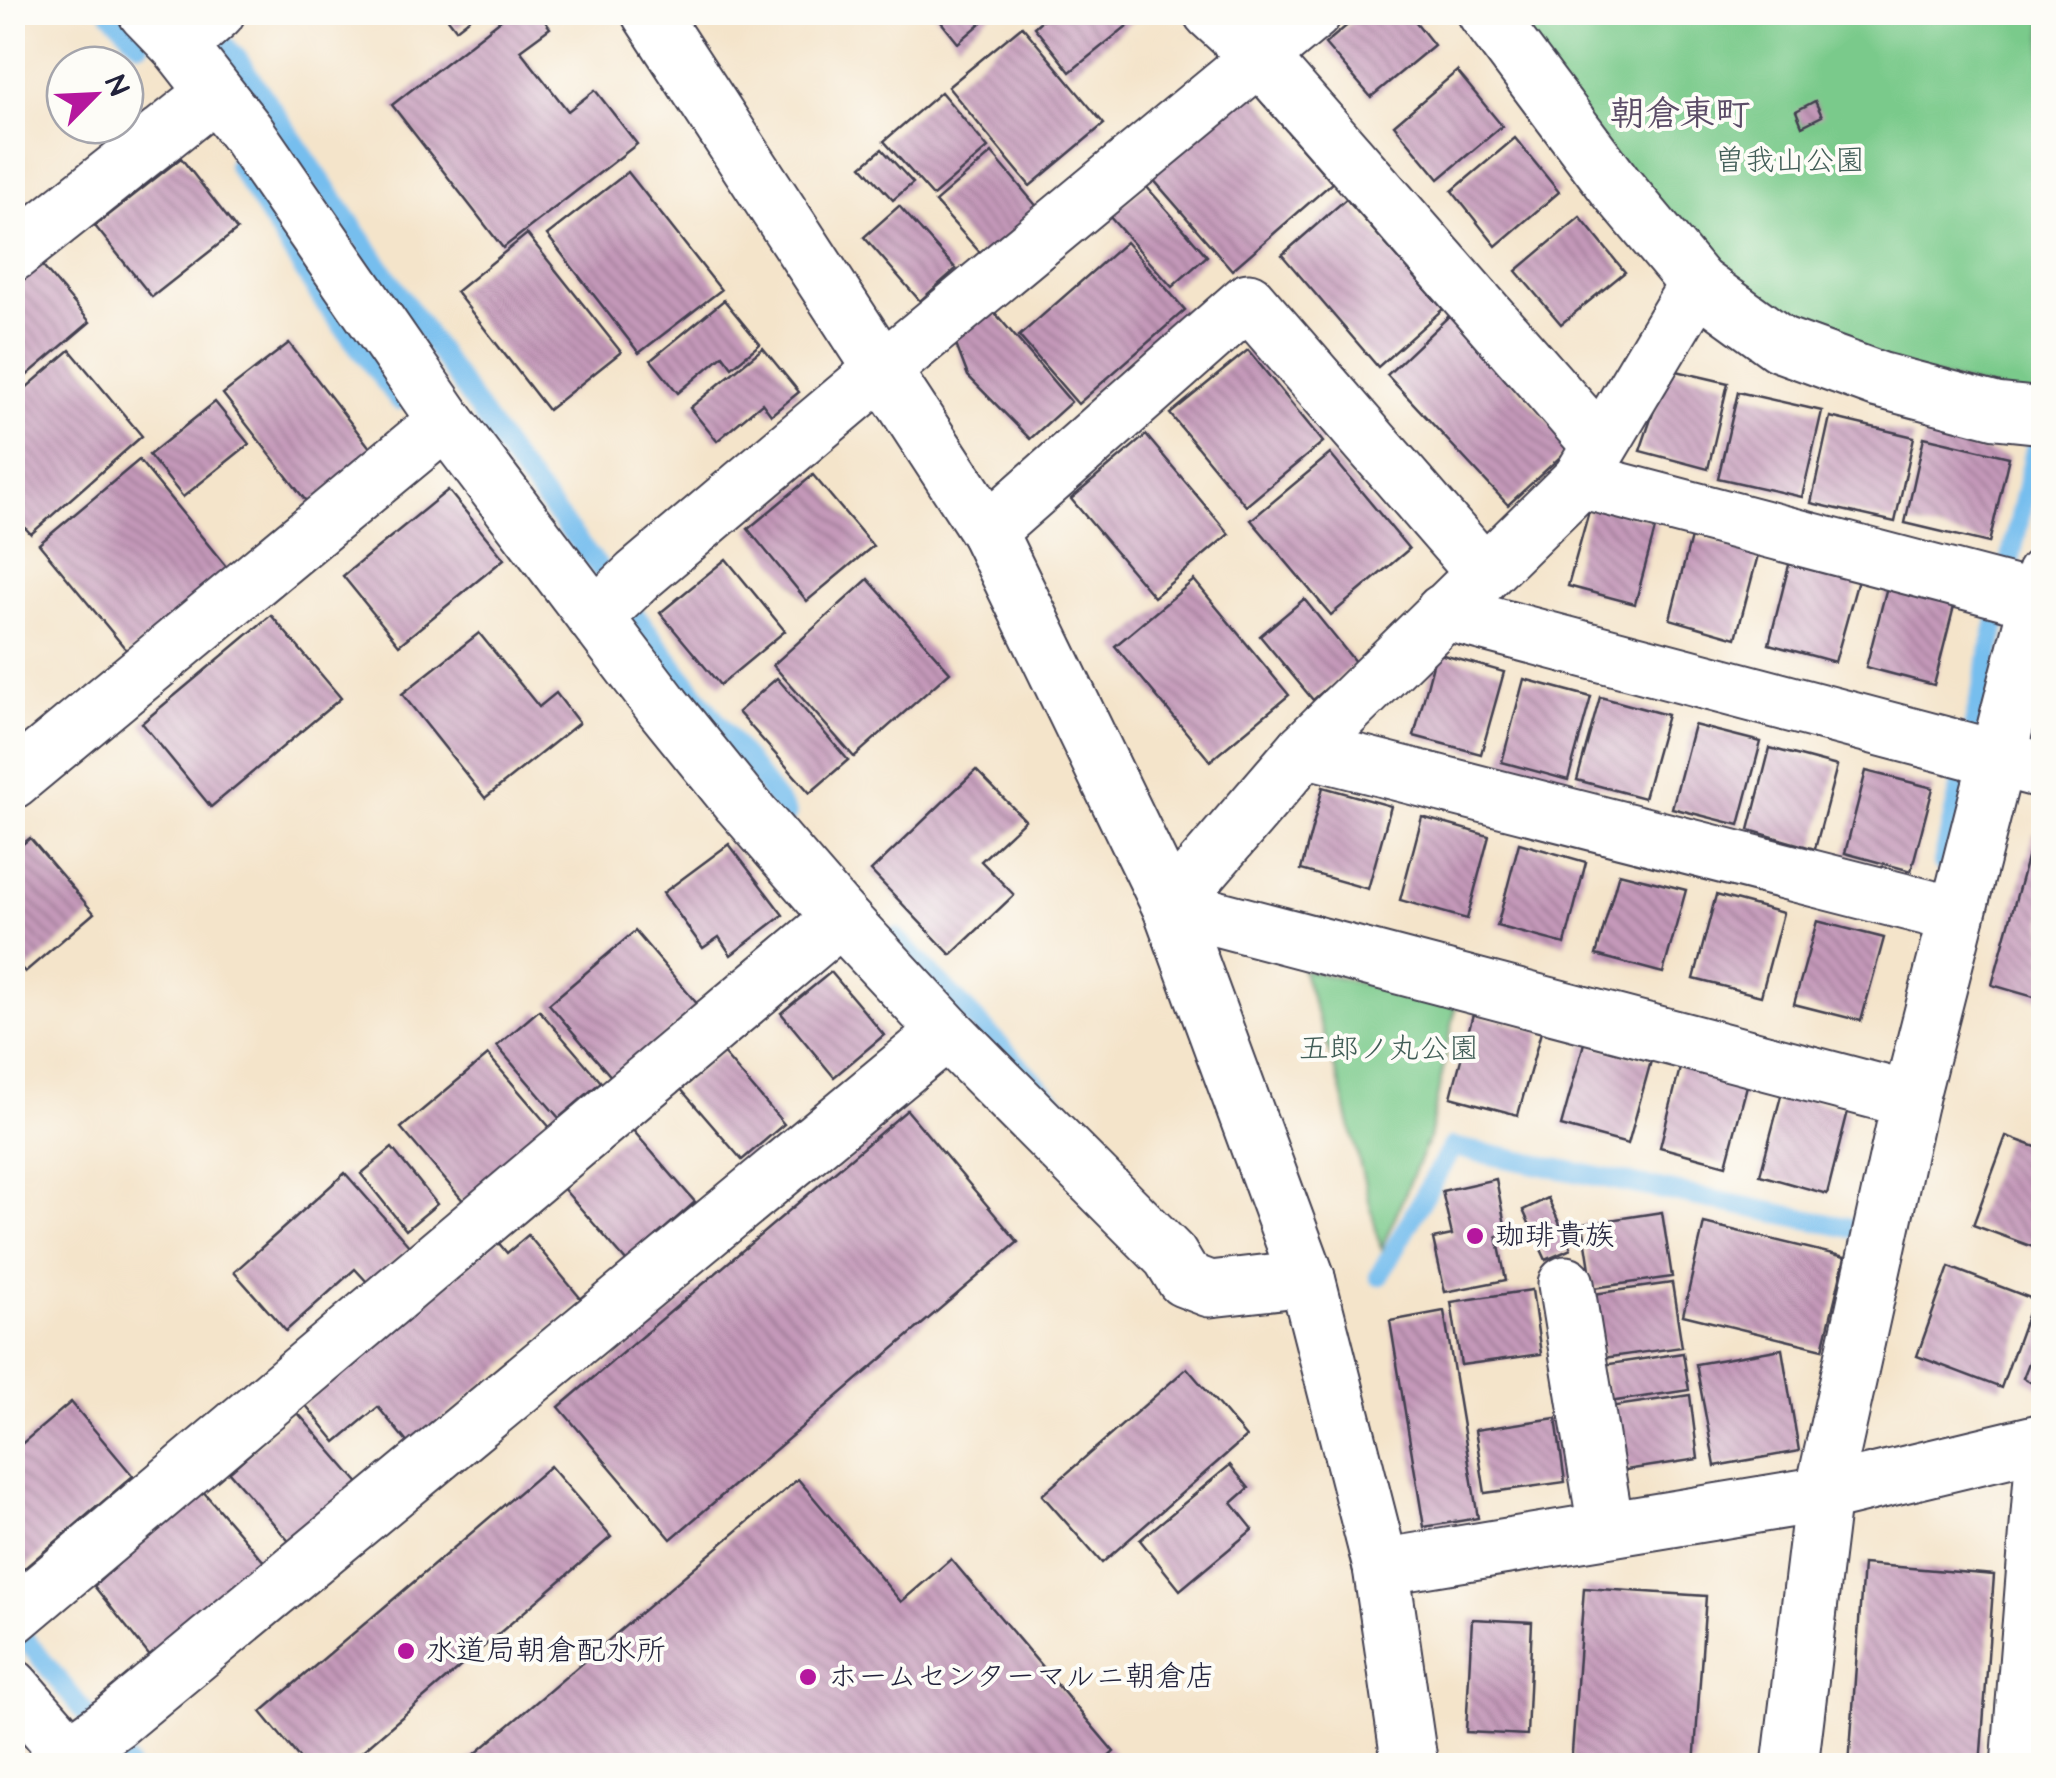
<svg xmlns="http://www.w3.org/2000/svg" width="2056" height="1778" font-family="'Architects Daughter','Klee One',sans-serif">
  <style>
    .green { fill: #7aca8b; stroke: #4e7663; stroke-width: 2.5 }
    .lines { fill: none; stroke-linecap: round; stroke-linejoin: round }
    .stream { stroke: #76beee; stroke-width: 20 }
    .building { fill: url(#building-back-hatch) }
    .minor-casing { stroke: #423f50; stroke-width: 59 }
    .minor { stroke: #fff; stroke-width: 55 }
    .poi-dot { fill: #b5179e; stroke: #fdfcf7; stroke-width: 4 }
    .labels { text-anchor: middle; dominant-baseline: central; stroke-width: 8; stroke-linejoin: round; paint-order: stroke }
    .park-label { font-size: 30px; fill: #415d57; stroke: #fdfcf7 }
    .poi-label { font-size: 30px; fill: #22223b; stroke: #fdfcf7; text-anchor: start }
    .quarter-label { font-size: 35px; font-weight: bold; fill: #5b4c67; stroke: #fdfcf7 }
  </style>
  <defs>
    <pattern id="building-back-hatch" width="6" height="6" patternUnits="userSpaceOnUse" patternTransform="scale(2.5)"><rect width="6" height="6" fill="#c499b9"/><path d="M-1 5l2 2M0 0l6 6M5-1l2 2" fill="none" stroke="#9f7c98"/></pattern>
  </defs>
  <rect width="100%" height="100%" fill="#fdfcf7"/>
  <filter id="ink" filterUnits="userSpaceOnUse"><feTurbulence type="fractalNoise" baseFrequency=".01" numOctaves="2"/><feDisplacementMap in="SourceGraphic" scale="20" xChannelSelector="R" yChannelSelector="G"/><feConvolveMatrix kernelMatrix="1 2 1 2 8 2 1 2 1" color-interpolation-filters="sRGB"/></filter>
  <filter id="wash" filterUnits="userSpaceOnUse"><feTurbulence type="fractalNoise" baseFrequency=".0048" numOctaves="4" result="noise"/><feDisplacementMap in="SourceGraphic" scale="40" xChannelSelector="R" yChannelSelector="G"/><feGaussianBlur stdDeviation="2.25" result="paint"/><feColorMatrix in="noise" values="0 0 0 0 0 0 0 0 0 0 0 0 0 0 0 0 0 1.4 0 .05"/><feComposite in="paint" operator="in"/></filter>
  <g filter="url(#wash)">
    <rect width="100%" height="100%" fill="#f4e4ca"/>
    <!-- green -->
    <g class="green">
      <path d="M1487 13H2043V400L1780 344Z"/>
      <path d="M1302 969 1456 1006 1429 1138 1381 1249 1340 1085Z"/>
    </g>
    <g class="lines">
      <!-- stream -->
      <g class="stream">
        <path d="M110 12 140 43"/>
        <path d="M206 25 237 58 516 464 597 565 787 814"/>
        <path d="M237 165 323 301 399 400"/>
        <path d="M1943 863 2042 418"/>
        <path d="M895 937 1059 1107"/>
        <path d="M1379 1276 1452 1147 1861 1230 1865 1213"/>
        <path d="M12 1623 128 1766"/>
      </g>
    </g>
    <g id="blocks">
      <!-- building -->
      <g class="building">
        <path d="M443 12H478L456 29Z"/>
        <path d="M511 12H538L550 28 520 50 568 111 595 90 637 144 503 248 392 105Z"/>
        <path d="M933 12H994L958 43Z"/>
        <path d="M1051 12H1134L1138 17 1070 72 1034 27Z"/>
        <path d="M1363 12H1408L1434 45 1371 97 1325 44Z"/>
        <path d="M1022 26 1104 124 1030 186 948 87Z"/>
        <path d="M1457 71 1502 126 1439 179 1394 125Z"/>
        <path d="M1246 84 1332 183 1232 270 1146 171Z"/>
        <path d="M941 92 988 148 933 196 884 141Z"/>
        <path d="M1815 101 1822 116 1802 126 1796 111Z"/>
        <path d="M1515 138 1559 192 1496 246 1452 191Z"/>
        <path d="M882 149 913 183 893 200 862 166Z"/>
        <path d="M992 153 1039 209 984 257 935 202Z"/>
        <path d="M181 158 237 230 152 297 95 226Z"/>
        <path d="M628 172 721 290 639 353 547 235Z"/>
        <path d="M1146 186 1207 256 1172 287 1109 216Z"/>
        <path d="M1346 199 1443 309 1378 367 1282 255Z"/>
        <path d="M899 206 956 269 920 301 864 237Z"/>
        <path d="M1580 217 1625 272 1561 324 1516 271Z"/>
        <path d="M527 234 621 352 548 410 456 292Z"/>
        <path d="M1126 242 1185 310 1078 404 1019 336Z"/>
        <path d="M38 261 90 322 12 388V282Z"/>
        <path d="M724 300 760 344 732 367 723 355 678 393 651 360Z"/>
        <path d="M990 307 1071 402 1030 439 968 376 953 337Z"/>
        <path d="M1450 315 1571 447 1508 505 1387 375Z"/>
        <path d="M289 343 374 453 309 505 223 394Z"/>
        <path d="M763 348 799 392 771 415 762 403 717 441 690 408Z"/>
        <path d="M70 350 142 436 31 534 12 514V400Z"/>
        <path d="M1248 350 1323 442 1246 506 1170 414Z"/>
        <path d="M1668 369 1728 383 1708 469 1640 451Z"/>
        <path d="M1738 392 1822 411 1802 497 1718 478Z"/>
        <path d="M215 402 249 444 183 497 149 455Z"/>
        <path d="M1830 417 1914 437 1895 522 1811 503Z"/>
        <path d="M1146 435 1229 534 1154 597 1071 499Z"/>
        <path d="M1924 437 2009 457 1989 543 1905 523Z"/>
        <path d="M1330 454 1409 549 1331 615 1251 520Z"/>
        <path d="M139 460 229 570 129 653 39 544Z"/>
        <path d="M813 475 873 546 807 601 748 529Z"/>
        <path d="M448 490 504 559 399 645 343 576Z"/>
        <path d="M1591 504 1657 522 1635 604 1568 586Z"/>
        <path d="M1691 537 1758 555 1736 638 1670 619Z"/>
        <path d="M726 559 785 631 720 685 660 613Z"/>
        <path d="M1790 561 1858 580 1835 662 1769 644Z"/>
        <path d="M868 579 950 672 854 757 773 665Z"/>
        <path d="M1194 580 1289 695 1210 761 1115 646Z"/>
        <path d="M1888 583 1955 602 1934 685 1866 667Z"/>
        <path d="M1304 599 1356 663 1313 700 1260 636Z"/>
        <path d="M271 615 341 698 211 807 142 723Z"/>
        <path d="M479 633 539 707 556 693 579 723 485 798 402 694Z"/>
        <path d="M1436 653 1504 672 1481 754 1414 736Z"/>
        <path d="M777 678 848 760 810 793 738 712Z"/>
        <path d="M1524 679 1591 697 1568 780 1502 762Z"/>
        <path d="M1600 697 1667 715 1644 798 1577 780Z"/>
        <path d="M1694 725 1761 742 1739 825 1672 808Z"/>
        <path d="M1770 748 1837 766 1815 849 1749 830Z"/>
        <path d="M976 770 1025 820 981 861 1014 895 951 955 871 871Z"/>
        <path d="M1866 771 1933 788 1911 871 1845 853Z"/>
        <path d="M1323 787 1391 806 1368 889 1301 870Z"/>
        <path d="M1422 817 1489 836 1467 919 1400 900Z"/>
        <path d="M2034 833 2044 836V1000L1992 985Z"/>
        <path d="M30 838 94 913 25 972 12 958V853Z"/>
        <path d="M1519 843 1586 862 1565 944 1497 926Z"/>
        <path d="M729 844 783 915 731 955 719 937 703 948 663 893Z"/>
        <path d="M1619 873 1686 890 1663 973 1596 955Z"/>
        <path d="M1716 895 1783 913 1761 996 1694 979Z"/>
        <path d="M1817 921 1884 938 1861 1021 1794 1004Z"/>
        <path d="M635 931 699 1006 613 1079 549 1004Z"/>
        <path d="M831 972 884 1035 834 1077 781 1013Z"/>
        <path d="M539 1010 601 1082 559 1118 497 1046Z"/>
        <path d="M1473 1014 1541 1032 1518 1115 1451 1097Z"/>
        <path d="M1584 1043 1651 1061 1628 1144 1561 1126Z"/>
        <path d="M722 1052 784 1124 742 1160 680 1088Z"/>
        <path d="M488 1055 552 1130 465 1203 401 1128Z"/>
        <path d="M1681 1064 1748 1082 1726 1165 1660 1147Z"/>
        <path d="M1782 1092 1848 1111 1827 1194 1760 1175Z"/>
        <path d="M907 1110 1018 1242 671 1539 559 1407Z"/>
        <path d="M631 1128 695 1202 627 1262 562 1187Z"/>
        <path d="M2006 1136 2044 1150V1251L1973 1225Z"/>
        <path d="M392 1148 437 1204 406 1230 361 1174Z"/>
        <path d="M345 1173 410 1247 368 1283 355 1269 286 1331 234 1272Z"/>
        <path d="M1496 1179 1507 1235 1497 1236 1506 1280 1445 1292 1433 1239 1452 1235 1442 1191Z"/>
        <path d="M1548 1198 1571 1249 1546 1260 1523 1210Z"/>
        <path d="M1662 1212 1672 1277 1593 1288 1583 1224Z"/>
        <path d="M1704 1223 1845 1257 1823 1349 1683 1315Z"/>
        <path d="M528 1235 582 1300 410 1446 378 1407 336 1442 304 1403 497 1241 507 1253Z"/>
        <path d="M1949 1267 2033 1299 2001 1388 1917 1356Z"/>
        <path d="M1672 1283 1682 1347 1603 1358 1593 1294Z"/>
        <path d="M1532 1290 1541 1354 1461 1365 1451 1302Z"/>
        <path d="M1444 1311 1478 1518 1424 1527 1390 1321Z"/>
        <path d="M2044 1325V1390L2023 1378Z"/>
        <path d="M1782 1349 1799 1451 1715 1466 1696 1364Z"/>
        <path d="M1683 1353 1689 1390 1609 1402 1603 1365Z"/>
        <path d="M1187 1368 1246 1437 1102 1563 1042 1495Z"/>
        <path d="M1690 1395 1698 1459 1619 1471 1609 1407Z"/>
        <path d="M71 1402 133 1476 19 1573 12 1566V1452Z"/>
        <path d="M297 1412 362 1487 293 1546 229 1472Z"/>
        <path d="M1556 1418 1565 1482 1485 1493 1475 1430Z"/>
        <path d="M1230 1465 1249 1488 1232 1503 1253 1529 1180 1590 1140 1540Z"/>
        <path d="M550 1466 611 1537 345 1766H306L261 1712Z"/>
        <path d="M798 1479 901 1602 951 1559 1114 1752 1099 1766H461Z"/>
        <path d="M201 1489 265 1563 152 1659 94 1586Z"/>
        <path d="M1863 1564 1994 1575 1980 1766H1849Z"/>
        <path d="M1584 1588 1706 1596 1694 1766H1571Z"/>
        <path d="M1472 1619 1532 1622 1527 1735 1466 1732Z"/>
      </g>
    </g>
  </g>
  <g filter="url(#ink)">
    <use href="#blocks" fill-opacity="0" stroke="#423f50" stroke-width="2.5"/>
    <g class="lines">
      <defs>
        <g id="minor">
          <path d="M146 12 179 46 247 133 446 421 664 708 740 802 841 918 947 1032 1170 1256 1184 1279 1210 1289 1307 1278"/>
          <path d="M649 12 988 531 1170 906 1307 1278 1381 1567 1410 1766"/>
          <path d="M1211 12 1259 56 1600 445"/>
          <path d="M1485 12 1616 187 1697 284 1780 344 1879 380 1996 411 2044 416"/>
          <path d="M179 46 217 12"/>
          <path d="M12 254 215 93"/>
          <path d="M1697 284 1580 480 1305 749 1170 906 1910 1100"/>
          <path d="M1580 480 2044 602"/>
          <path d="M988 531 1248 301 1484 573"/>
          <path d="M1443 612 2044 771"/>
          <path d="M596 616 638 576 882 370 1314 12"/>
          <path d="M1305 749 1957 915"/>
          <path d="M12 781 446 421"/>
          <path d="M1566 1284 1606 1528"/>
          <path d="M1381 1567 1823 1494 2044 1441"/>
          <path d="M12 1617 841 918"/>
          <path d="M12 1687 81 1766"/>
          <path d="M53 1766 114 1722 947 1032"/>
          <path d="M1790 1766 1823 1494 1910 1100 2044 575"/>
          <path d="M2019 1766 2044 1451"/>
        </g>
      </defs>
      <!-- minor casing -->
      <use href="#minor" class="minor-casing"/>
      <!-- minor -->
      <use href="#minor" class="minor"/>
    </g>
  </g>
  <!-- markers -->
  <g class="poi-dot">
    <circle cx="1475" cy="1236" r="10"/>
    <circle cx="406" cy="1651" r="10"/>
    <circle cx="808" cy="1677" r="10"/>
  </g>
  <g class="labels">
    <!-- park labels -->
    <g class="park-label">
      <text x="1790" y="161">曽我山公園</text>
      <text x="1389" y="1049">五郎ノ丸公園</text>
    </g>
    <!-- poi labels -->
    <g class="poi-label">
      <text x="1495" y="1236">珈琲貴族</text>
      <text x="426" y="1651">水道局朝倉配水所</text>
      <text x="828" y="1677">ホームセンターマルニ朝倉店</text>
    </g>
    <!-- quarter labels -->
    <g class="quarter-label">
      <text x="1680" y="114">朝倉東町</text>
    </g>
  </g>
  <!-- margin -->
  <rect width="2056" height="1778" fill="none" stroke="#fdfcf7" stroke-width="50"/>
  <!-- north arrow -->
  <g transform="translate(95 95) rotate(66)"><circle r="48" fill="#fdfcf7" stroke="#a5a5ac" stroke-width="2.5"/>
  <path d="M0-8L18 38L0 25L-18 38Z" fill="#b5179e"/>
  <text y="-15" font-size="28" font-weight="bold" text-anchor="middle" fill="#22223b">N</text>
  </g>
</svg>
